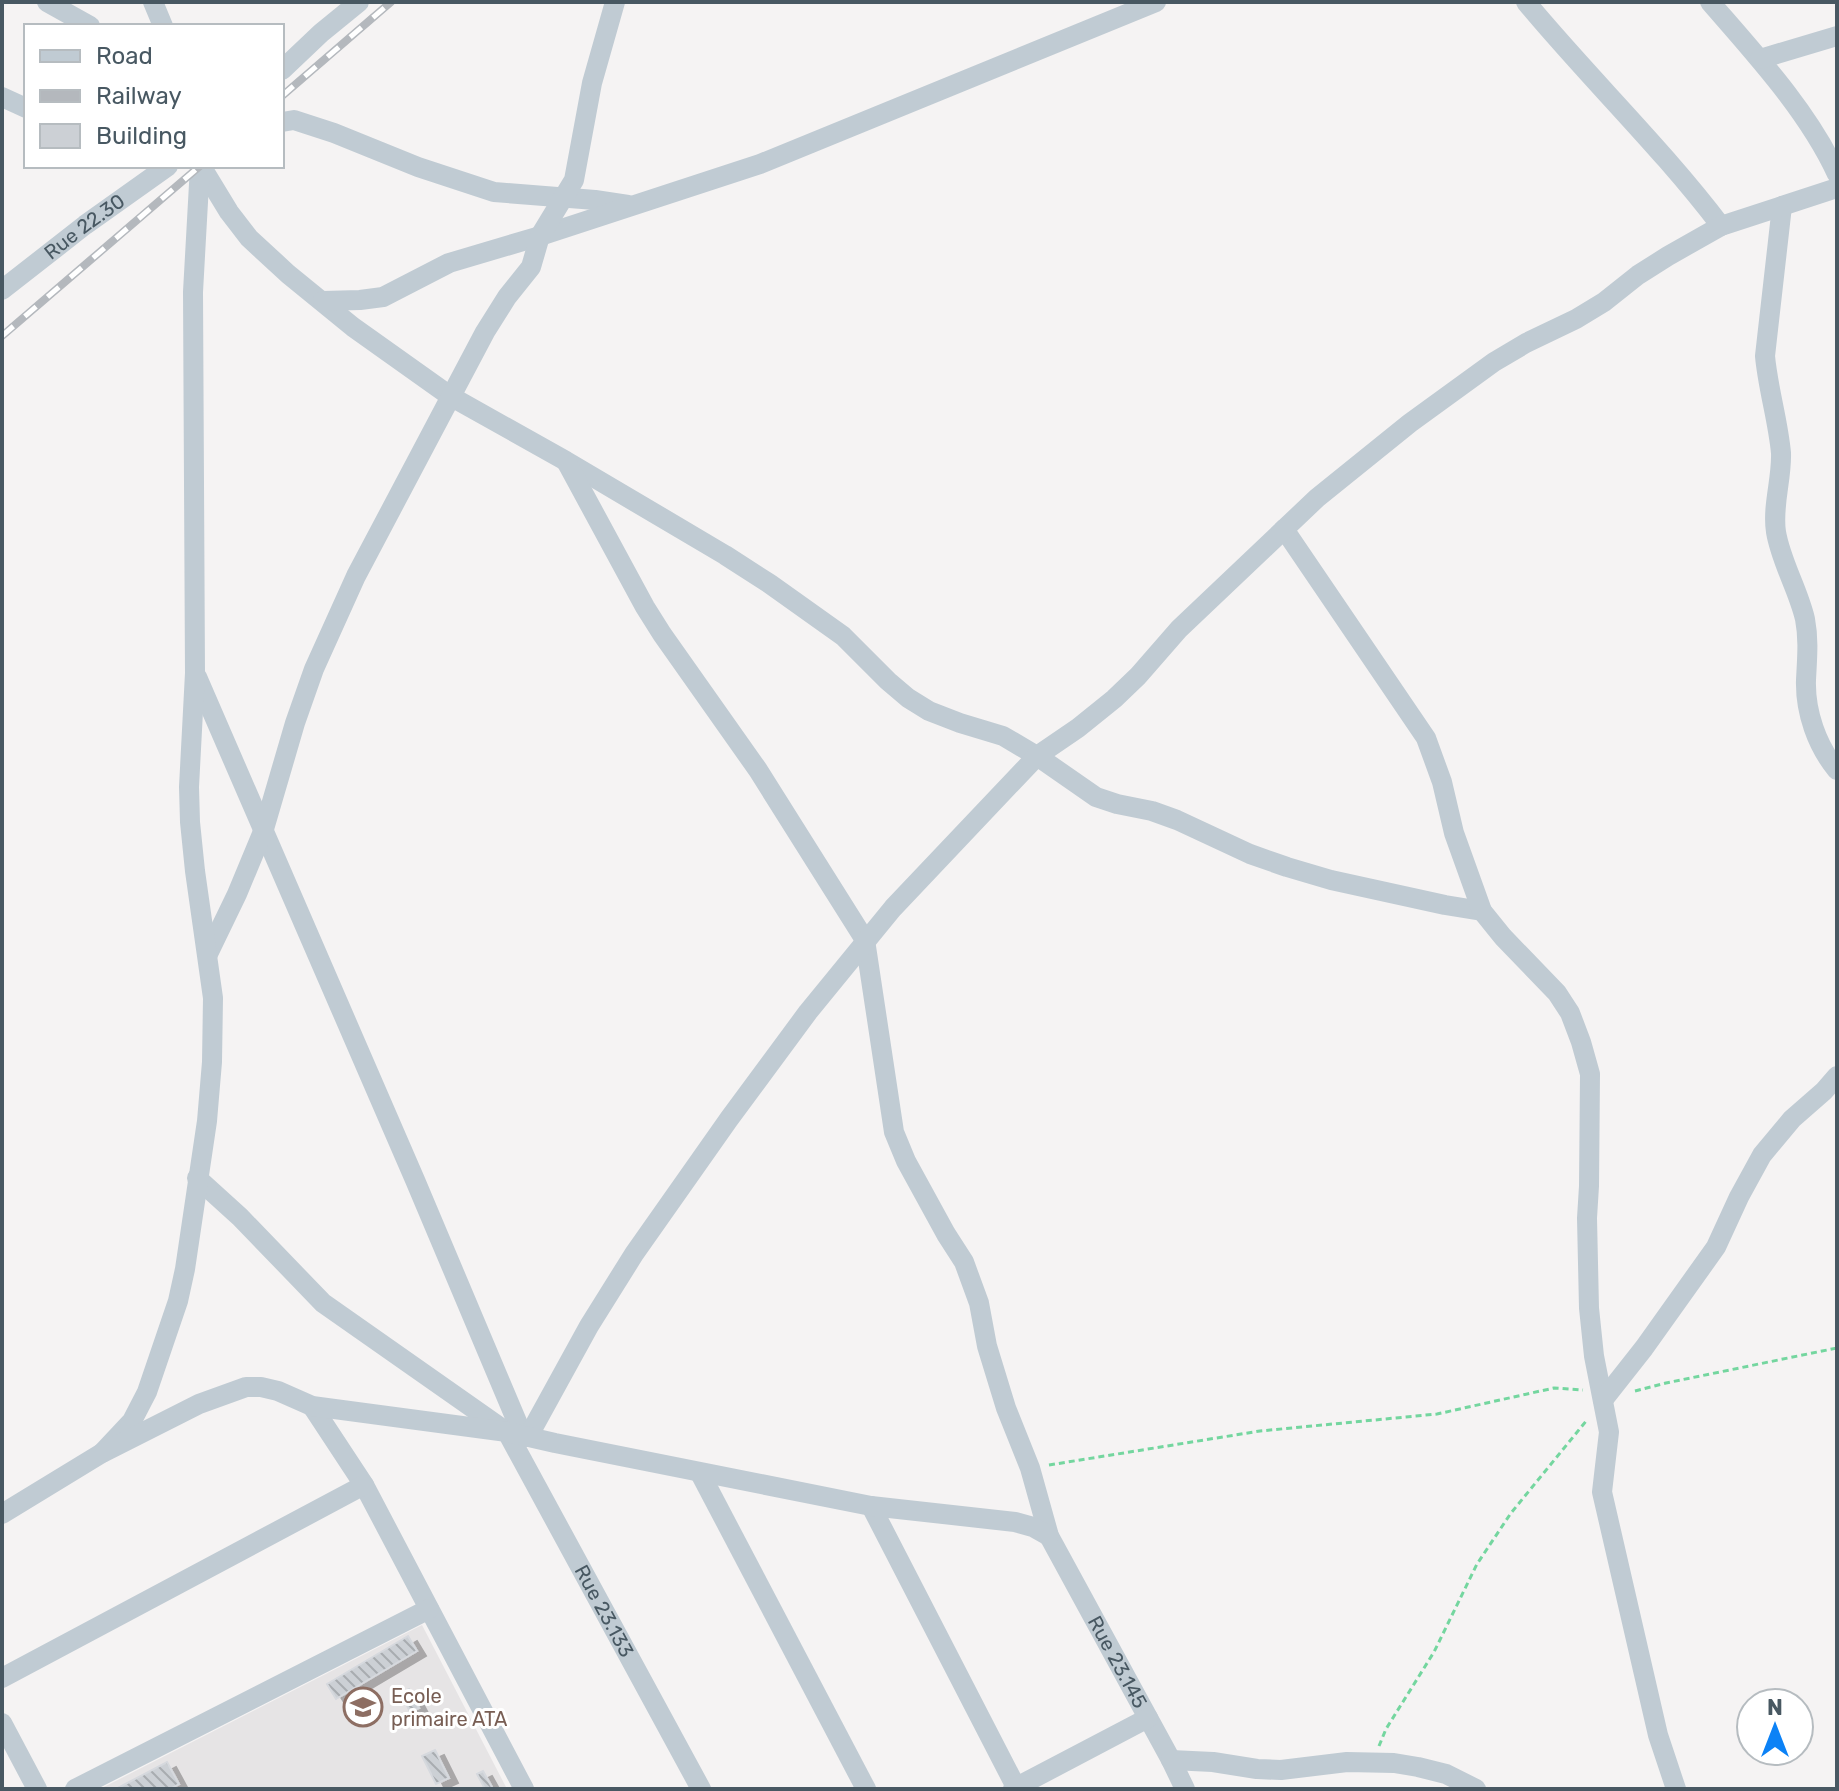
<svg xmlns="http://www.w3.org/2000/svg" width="1839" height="1791" font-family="Rubik,sans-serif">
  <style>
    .education { fill: #e6e4e5 }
    .building { fill: url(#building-back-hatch); stroke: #d6d9de; stroke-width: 2; filter: url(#shadow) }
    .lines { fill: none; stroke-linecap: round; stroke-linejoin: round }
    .path { stroke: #74d69f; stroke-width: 3; stroke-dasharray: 6 4; stroke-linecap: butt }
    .street { stroke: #c0cbd3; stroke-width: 20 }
    .rail-casing { stroke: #b4b8bd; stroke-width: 8 }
    .rail { stroke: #fff; stroke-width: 5; stroke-dasharray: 15; stroke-linecap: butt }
    .labels { text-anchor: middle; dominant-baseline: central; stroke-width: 6; stroke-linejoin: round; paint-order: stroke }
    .street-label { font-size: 20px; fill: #485862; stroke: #fff }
    .education-label { font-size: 20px; fill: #785e54; stroke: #fff; text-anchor: start }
  </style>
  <defs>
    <pattern id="building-back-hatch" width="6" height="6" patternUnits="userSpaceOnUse" patternTransform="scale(2)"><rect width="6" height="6" fill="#ccd0d5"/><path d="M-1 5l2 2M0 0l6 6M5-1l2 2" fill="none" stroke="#a8acb0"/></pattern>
    <filter id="shadow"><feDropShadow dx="9" dy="5" stdDeviation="0" flood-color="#0004"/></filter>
  </defs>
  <rect width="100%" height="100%" fill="#f5f3f3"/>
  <!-- education -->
  <path class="education" d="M422 1625 507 1789H100Z"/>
  <!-- building -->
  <g class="building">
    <path d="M408 1636 417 1651 336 1699 327 1684Z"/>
    <path d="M409 1689 419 1708 410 1712 401 1693Z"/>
    <path d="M435 1750 449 1778 436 1784 422 1756Z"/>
    <path d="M167 1762 179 1784 170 1789H116Z"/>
    <path d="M483 1771 493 1789H485L477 1774Z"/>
  </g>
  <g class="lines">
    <!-- path -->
    <g class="path">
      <path d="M1635 1391 1666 1383 1837 1348"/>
      <path d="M1049 1465 1260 1431 1437 1414 1554 1388 1583 1390"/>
      <path d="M1379 1746 1386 1729 1434 1652 1477 1564 1511 1513 1587 1420"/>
    </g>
    <!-- street -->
    <g class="street">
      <path d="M47 2 90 26"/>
      <path d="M153 2 163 26"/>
      <path d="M1526 2C1589 78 1661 147 1721 226"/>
      <path d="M1710 2C1755 54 1808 111 1837 174"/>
      <path d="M1760 59 1837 36"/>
      <path d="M282 70 321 33 359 2"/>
      <path d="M2 97 26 108"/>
      <path d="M282 122 294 120 334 133 418 167 494 192 595 200 628 205"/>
      <path d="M201 166 229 212 249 238 288 274 353 327 450 396 566 461 725 555 770 584 843 636 888 681 908 698 929 711 960 723 1003 736 1037 756 1096 797 1117 804 1152 811 1177 820 1250 854 1287 867 1331 880 1445 905 1482 911"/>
      <path d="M1782 206 1765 356C1768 389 1778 420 1781 453 1782 479 1772 506 1776 532 1781 562 1798 589 1805 619 1809 640 1807 659 1806 680 1805 712 1817 746 1837 770"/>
      <path id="s1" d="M2 290 85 225 168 166"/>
      <path d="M323 301 360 300 383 297 449 263 540 236 760 164 1156 2"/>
      <path id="s2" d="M567 463 645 607 662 634 758 770 865 940 894 1132 906 1161 946 1234 964 1262 979 1303 987 1346 1006 1408 1030 1468 1049 1536 1171 1760 1185 1789"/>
      <path d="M1284 529 1426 738 1442 782 1454 833 1482 911 1503 937 1557 993 1570 1013 1581 1042 1590 1074 1589 1186 1587 1218 1589 1308 1594 1356 1609 1432 1602 1492 1658 1735 1676 1789"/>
      <path d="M197 677 415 1180 523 1436"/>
      <path d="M208 954 237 894 264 829 295 723 314 669 356 576 485 332 507 297 531 267 540 236 574 180 592 83 615 2"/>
      <path id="s3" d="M197 1178 240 1217 323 1303 507 1432 701 1789"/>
      <path d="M1603 1400 1644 1348 1716 1247 1739 1197 1762 1155 1792 1119 1824 1091 1837 1076"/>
      <path d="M312 1406 364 1485 524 1789"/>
      <path d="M528 1437 589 1326 634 1254 729 1119 808 1012 893 908 1037 756 1078 728 1114 699 1138 676 1179 629 1317 498 1410 423 1494 362 1526 343 1576 319 1604 302 1638 275 1668 256 1721 226 1837 188"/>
      <path d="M102 1453 132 1421 147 1392 178 1301 185 1269 207 1121 212 1062 213 998 195 871 190 822 189 787 195 673 193 292 200 166"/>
      <path d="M700 1473 866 1789"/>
      <path d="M871 1506 1017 1789"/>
      <path d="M2 1514 102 1453 199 1404 246 1387H261L278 1391 312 1406 507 1432 555 1443 871 1506 1015 1522 1033 1527 1049 1536"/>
      <path d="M2 1678 364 1485"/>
      <path d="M2 1723 37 1789"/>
      <path d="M1171 1760 1213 1762 1257 1769 1281 1770 1347 1762 1394 1763 1418 1767 1446 1774 1476 1789"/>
      <path d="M75 1789 429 1609"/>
      <path d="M1013 1789 1148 1718"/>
    </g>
    <defs>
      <g id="rail">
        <path d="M282 96 391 2"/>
        <path d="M2 336 200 166"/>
      </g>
    </defs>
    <!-- rail casing -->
    <use href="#rail" class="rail-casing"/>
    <!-- rail -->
    <use href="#rail" class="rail"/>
  </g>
  <!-- icons -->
  <defs>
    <symbol id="school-ring" viewBox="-11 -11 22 22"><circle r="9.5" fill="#fff" stroke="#8d6e63" stroke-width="1.5"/><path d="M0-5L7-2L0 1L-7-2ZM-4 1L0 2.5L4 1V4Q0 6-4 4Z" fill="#8d6e63"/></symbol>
  </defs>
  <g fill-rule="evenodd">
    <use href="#school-ring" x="341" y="1685" width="44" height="44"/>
  </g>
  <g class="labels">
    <!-- street labels -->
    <g class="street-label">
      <text stroke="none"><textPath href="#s1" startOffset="104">Rue 22.30</textPath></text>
      <text stroke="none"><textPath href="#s3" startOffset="606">Rue 23.133</textPath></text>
      <text stroke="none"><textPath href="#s2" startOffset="1336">Rue 23.145</textPath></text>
    </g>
    <!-- education labels -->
    <g class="education-label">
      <text x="391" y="1696">Ecole<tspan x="391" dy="23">primaire ATA</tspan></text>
    </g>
  </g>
  <!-- border -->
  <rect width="1839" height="1791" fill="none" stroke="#485862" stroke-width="8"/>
  <!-- legend -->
  <rect x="24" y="24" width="260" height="144" fill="#ffffff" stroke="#b6bcc0" stroke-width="2"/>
  <rect x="40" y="50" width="40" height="12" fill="#c0cbd3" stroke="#b6bcc0" stroke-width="2"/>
  <text x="96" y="64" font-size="24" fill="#485862">Road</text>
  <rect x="40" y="90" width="40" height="12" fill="#b4b8bd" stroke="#b6bcc0" stroke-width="2"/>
  <text x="96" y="104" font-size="24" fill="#485862">Railway</text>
  <rect x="40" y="124" width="40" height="24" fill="#ccd0d5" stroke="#b6bcc0" stroke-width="2"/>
  <text x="96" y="144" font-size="24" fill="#485862">Building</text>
  <!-- north arrow -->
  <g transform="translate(1775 1727)"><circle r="38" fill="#ffffff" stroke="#b6bcc0" stroke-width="2"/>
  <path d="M0-6L14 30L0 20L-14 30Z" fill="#0c82f6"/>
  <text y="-12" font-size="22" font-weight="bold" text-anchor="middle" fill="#485862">N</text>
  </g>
</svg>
